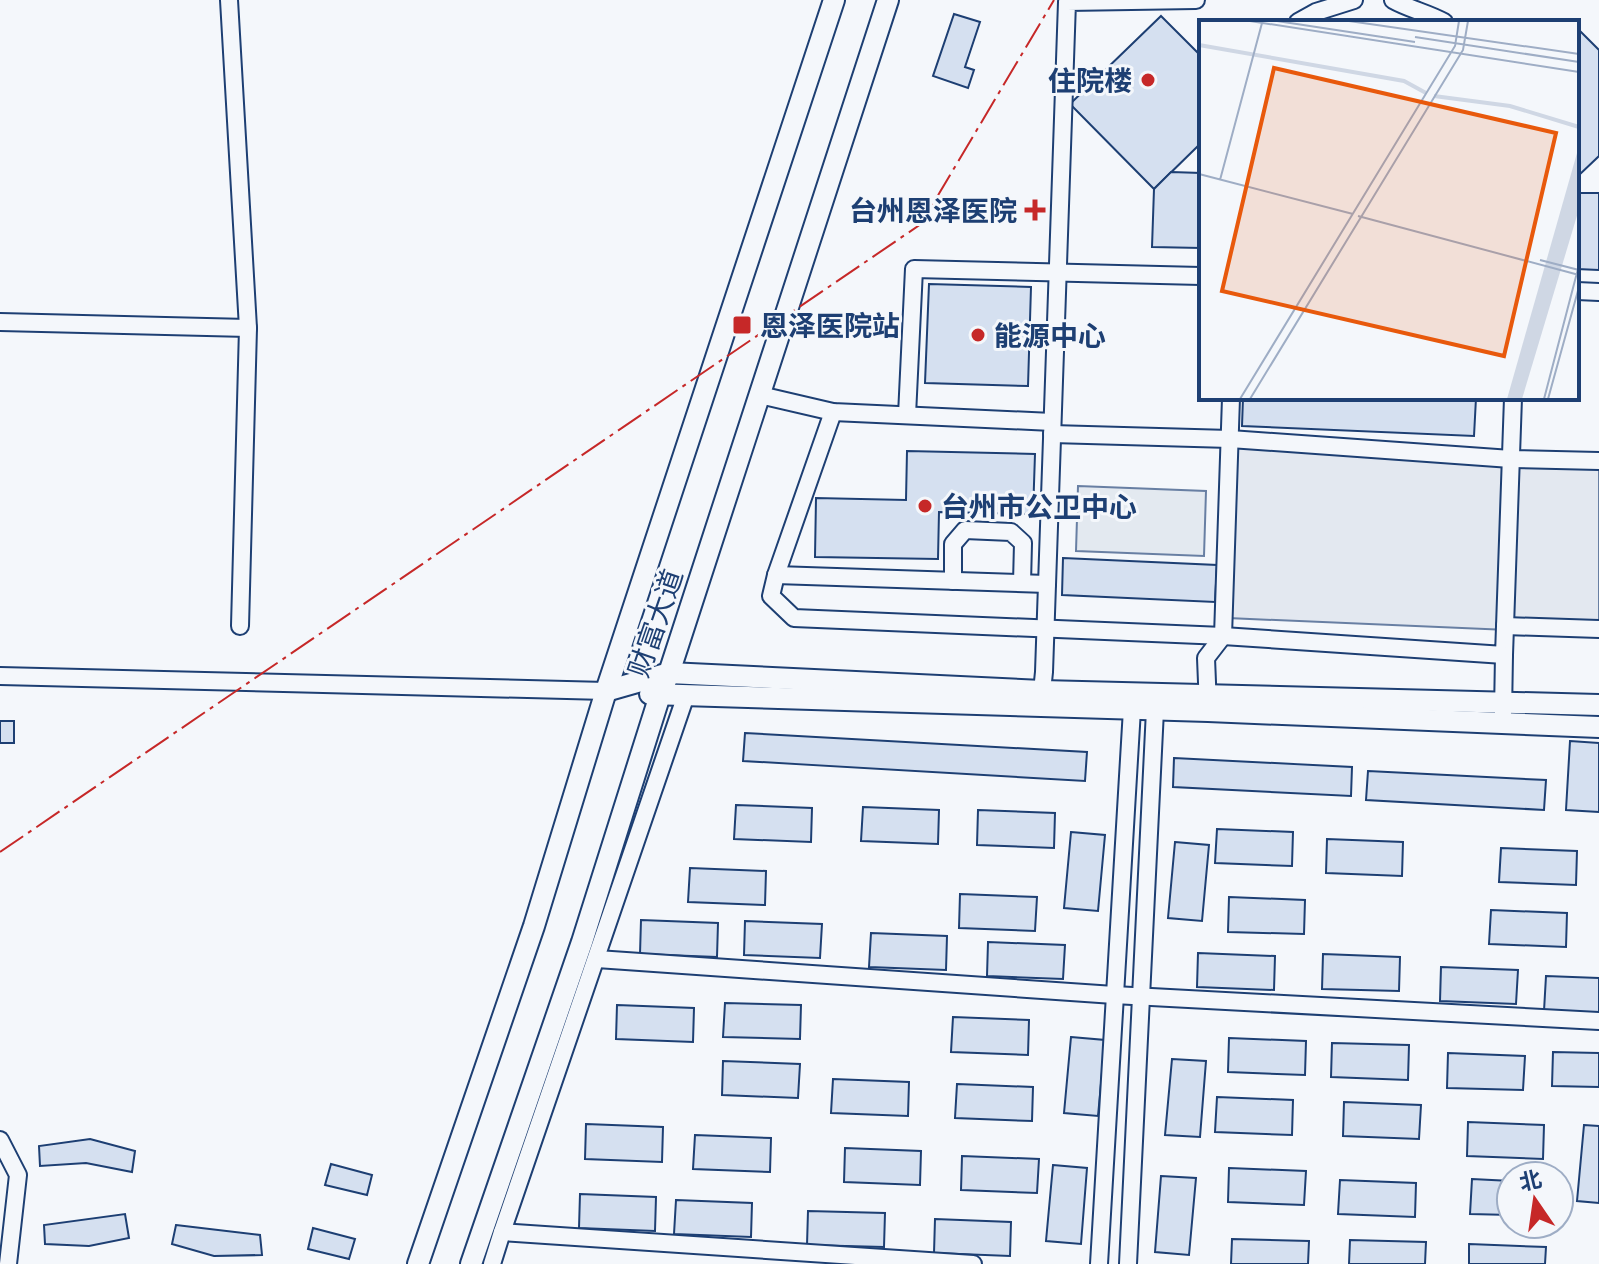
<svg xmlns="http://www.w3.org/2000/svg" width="1599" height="1264" font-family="Quicksand,'Noto Sans SC',sans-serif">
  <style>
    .green { fill: #e3e9f0; stroke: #687fa3; stroke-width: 2 }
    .parking { fill: #e3e8f0; stroke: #687fa3; stroke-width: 2 }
    .building { fill: #d5e0f0; stroke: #1d3f73; stroke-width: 2 }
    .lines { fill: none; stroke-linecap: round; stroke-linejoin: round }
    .minor-casing { stroke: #1d3f73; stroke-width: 20 }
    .major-casing { stroke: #1d3f73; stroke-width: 24 }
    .minor { stroke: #f4f7fb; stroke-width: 16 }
    .major { stroke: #f4f7fb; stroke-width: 20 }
    .power { stroke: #c62828; stroke-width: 2; stroke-dasharray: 28 6 4 6; stroke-linecap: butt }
    .poi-dot { fill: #c62828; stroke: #f4f7fb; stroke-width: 3 }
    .labels { text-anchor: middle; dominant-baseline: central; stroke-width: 6; stroke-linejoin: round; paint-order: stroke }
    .poi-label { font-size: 28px; font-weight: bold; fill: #1d3f73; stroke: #f4f7fb; text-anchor: start }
    .street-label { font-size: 28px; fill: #1d3f73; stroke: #f4f7fb }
    .inset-river { fill: none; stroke: #cfd7e4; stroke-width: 4 }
    .inset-road { fill: none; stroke: #9eadc5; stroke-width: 2 }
    .view { fill: #e8590c; fill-opacity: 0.15; stroke: #e8590c; stroke-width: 4 }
    .inset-edge { fill: none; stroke: #1d3f73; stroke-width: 4 }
  </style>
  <rect width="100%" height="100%" fill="#f4f7fb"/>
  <!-- green -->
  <path class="green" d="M1078 486 1206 491 1204 556 1076 551Z"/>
  <!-- parking -->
  <path class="parking" d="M1236 441 1599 457V634L1228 618Z"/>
  <!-- building -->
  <g class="building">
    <path d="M954 14 980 22 965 67 974 70 968 88 933 76Z"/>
    <path d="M1161 16 1201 56V143L1154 189 1070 104Z"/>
    <path d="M1577 28 1599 50V156L1577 177Z"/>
    <path d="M1171 172 1201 173V248L1152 247 1154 189Z"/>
    <path d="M1577 193H1599V270L1577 269Z"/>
    <path d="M929 284 1031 287 1028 386 925 383Z"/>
    <path d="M1243 398H1476L1474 436 1242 426Z"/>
    <path d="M907 451 1035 454 1033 514 939 512 938 559 815 557 816 498 906 500Z"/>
    <path d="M1063 558 1217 565 1215 602 1062 595Z"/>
    <rect x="0" y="721" width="14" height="22"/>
    <path d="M745 733 1087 752 1085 781 743 761Z"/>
    <path d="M1570 741 1599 743V812L1566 810Z"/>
    <path d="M1174 758 1352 767 1351 796 1173 787Z"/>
    <path d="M1368 771 1546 780 1544 810 1366 800Z"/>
    <path d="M736 805 812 808 811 842 734 839Z"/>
    <path d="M863 807 939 810 938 844 861 841Z"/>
    <path d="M978 810 1055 813 1054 848 977 845Z"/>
    <path d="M1217 829 1293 832 1292 866 1215 863Z"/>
    <path d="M1071 832 1105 835 1098 911 1064 908Z"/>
    <path d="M1327 839 1403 842 1402 876 1326 873Z"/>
    <path d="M1175 842 1209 845 1202 921 1168 918Z"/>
    <path d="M1501 848 1577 851 1576 885 1499 882Z"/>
    <path d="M690 868 766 871 765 905 688 902Z"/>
    <path d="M960 894 1037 897 1035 931 959 928Z"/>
    <path d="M1229 897 1305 900 1304 934 1228 932Z"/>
    <path d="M1491 910 1567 913 1566 947 1489 944Z"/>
    <path d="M641 920 718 923 717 957 640 954Z"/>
    <path d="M745 921 822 924 820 958 744 955Z"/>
    <path d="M871 933 947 936 946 970 869 967Z"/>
    <path d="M988 942 1065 945 1063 979 987 976Z"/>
    <path d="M1198 953 1275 956 1274 990 1197 987Z"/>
    <path d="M1323 954 1400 957 1399 991 1322 989Z"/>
    <path d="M1441 967 1518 970 1516 1004 1440 1001Z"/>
    <path d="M1546 976 1599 978V1013L1544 1011Z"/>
    <path d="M725 1003 801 1005 800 1039 723 1037Z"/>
    <path d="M617 1005 694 1008 693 1042 616 1039Z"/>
    <path d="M953 1017 1029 1020 1028 1055 951 1052Z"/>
    <path d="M1071 1037 1105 1040 1098 1116 1064 1113Z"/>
    <path d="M1229 1038 1306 1041 1305 1075 1228 1072Z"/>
    <path d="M1332 1043 1409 1045 1408 1080 1331 1077Z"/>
    <path d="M1553 1052 1599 1053V1087L1552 1086Z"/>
    <path d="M1448 1053 1525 1056 1523 1090 1447 1088Z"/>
    <path d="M1172 1059 1206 1061 1200 1137 1165 1135Z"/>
    <path d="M723 1061 800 1064 798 1098 722 1095Z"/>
    <path d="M833 1079 909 1082 908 1116 831 1113Z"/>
    <path d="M957 1084 1033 1087 1032 1121 955 1118Z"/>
    <path d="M1217 1097 1293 1100 1292 1135 1215 1132Z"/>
    <path d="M1344 1102 1421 1105 1419 1139 1343 1136Z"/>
    <path d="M1468 1122 1544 1125 1543 1159 1467 1156Z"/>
    <path d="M586 1124 663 1127 662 1162 585 1159Z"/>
    <path d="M1584 1125 1599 1126V1203L1577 1201Z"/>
    <path d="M695 1135 771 1138 770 1172 693 1169Z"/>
    <path d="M90 1139 135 1151 132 1172 86 1163 40 1166 39 1146Z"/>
    <path d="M845 1148 921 1151 920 1185 844 1182Z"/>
    <path d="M962 1156 1039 1159 1037 1193 961 1190Z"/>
    <path d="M331 1164 372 1175 367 1195 325 1185Z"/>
    <path d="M1053 1165 1087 1168 1081 1244 1046 1241Z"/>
    <path d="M1229 1168 1306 1171 1304 1205 1228 1202Z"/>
    <path d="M1161 1176 1196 1178 1189 1255 1155 1252Z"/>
    <path d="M1472 1179 1511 1181V1215L1470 1214Z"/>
    <path d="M1340 1180 1416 1183 1415 1217 1338 1214Z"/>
    <path d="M580 1194 656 1197 655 1231 579 1228Z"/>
    <path d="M676 1200 752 1203 751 1237 674 1234Z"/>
    <path d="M808 1211 885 1213 884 1247 807 1245Z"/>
    <path d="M125 1214 129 1238 89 1246 45 1244 44 1225Z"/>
    <path d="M935 1219 1011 1222 1010 1256 934 1253Z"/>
    <path d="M176 1225 260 1235 262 1255 214 1256 172 1244Z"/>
    <path d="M313 1228 355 1239 349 1259 308 1249Z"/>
    <path d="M1232 1239 1309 1241 1308 1264H1231Z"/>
    <path d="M1350 1240 1426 1242 1425 1264H1349Z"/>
    <path d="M1469 1244 1546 1247 1545 1264H1469Z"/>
  </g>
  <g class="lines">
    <defs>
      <g id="minor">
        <path d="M229 0 248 328 240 626"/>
        <path d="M1393 0C1409 9 1428 13 1444 22"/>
        <path d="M1298 22 1316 12 1354 0"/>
        <path d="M1577 291 1599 292"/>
        <path d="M0 322 248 328"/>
        <path d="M760 395 833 412 1052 422"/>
        <path d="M833 412 776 575 771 596 794 618 1223 636 1504 655 1513 398"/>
        <path d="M907 415 914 269 1201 276"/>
        <path d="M1052 434 1230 439 1511 459 1599 461"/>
        <path d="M776 575 1047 584"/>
        <path d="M953 581V544L965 530 1011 532 1023 543 1022 583"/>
        <path d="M1505 626 1599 629"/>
        <path d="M0 676 606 691"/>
        <path d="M1041 701 1044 672 1067 2 1196 0"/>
        <path d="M1208 707 1206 658 1223 636 1231 398"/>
        <path d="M1503 713 1504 655"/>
        <path d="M597 959 1114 995 1599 1021"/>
        <path d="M0 1140 18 1175 8 1264"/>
        <path d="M502 1232 973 1264"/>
        <path d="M492 1264 502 1232 686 695"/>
        <path d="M1099 1264 1132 709"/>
        <path d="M1128 1264 1155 710"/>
      </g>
      <g id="major">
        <path d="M606 691 669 673 1042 691 1599 705"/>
        <path d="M650 694 1208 711 1599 727"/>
        <path d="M418 1264 534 926 606 691 834 0"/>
        <path d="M471 1264 582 942 660 695 669 673 888 0"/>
      </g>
    </defs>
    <!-- minor casing -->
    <use href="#minor" class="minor-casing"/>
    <!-- major casing -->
    <use href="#major" class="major-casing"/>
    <!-- minor -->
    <use href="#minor" class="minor"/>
    <!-- major -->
    <use href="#major" class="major"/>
    <!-- power -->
    <path class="power" d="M0 852 921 224 1054 0"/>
  </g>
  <!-- markers -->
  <g class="poi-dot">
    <circle cx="1148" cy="80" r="8"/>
    <path d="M1031 198h8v8h8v8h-8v8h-8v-8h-8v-8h8z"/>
    <rect x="732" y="315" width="20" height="20" rx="4"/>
    <circle cx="978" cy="335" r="8"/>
    <circle cx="925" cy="506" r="8"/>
  </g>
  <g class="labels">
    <!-- poi labels -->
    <g class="poi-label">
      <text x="1132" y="80" text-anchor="end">住院楼</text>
      <text x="1017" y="210" text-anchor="end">台州恩泽医院</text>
      <text x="760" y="325">恩泽医院站</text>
      <text x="994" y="335">能源中心</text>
      <text x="941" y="506">台州市公卫中心</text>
    </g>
    <!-- street labels -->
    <g class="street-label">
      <text transform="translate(655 623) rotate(-71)">财富大道</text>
    </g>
  </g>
  <!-- overview -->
  <g transform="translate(1199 20)">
    <rect width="380" height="380" fill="#f4f7fb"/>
    <path d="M380 126V189L323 379H308Z" fill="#cfd7e4"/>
    <path class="inset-river" d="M0 25 205 61 227 73M235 76 311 86 380 107"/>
    <path class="inset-road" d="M51 1 380 52M78 1 216 22M150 1 380 34M216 17 380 42M0 154 154 194M21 160 63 3M159 196 380 255M341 240 380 250M41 379 256 26 260 1M51 379 264 30 269 1M345 379 380 245M349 379 380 267"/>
    <path class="view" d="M75 48 357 113 305 336 23 271Z"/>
    <rect width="380" height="380" class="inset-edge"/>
  </g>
  <!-- north arrow -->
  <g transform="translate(1535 1200) rotate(347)"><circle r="38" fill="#f4f7fb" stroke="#9eadc5" stroke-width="2"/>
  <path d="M0-6L14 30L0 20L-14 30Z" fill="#c62828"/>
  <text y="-12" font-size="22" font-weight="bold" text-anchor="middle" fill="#1d3f73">北</text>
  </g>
</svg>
